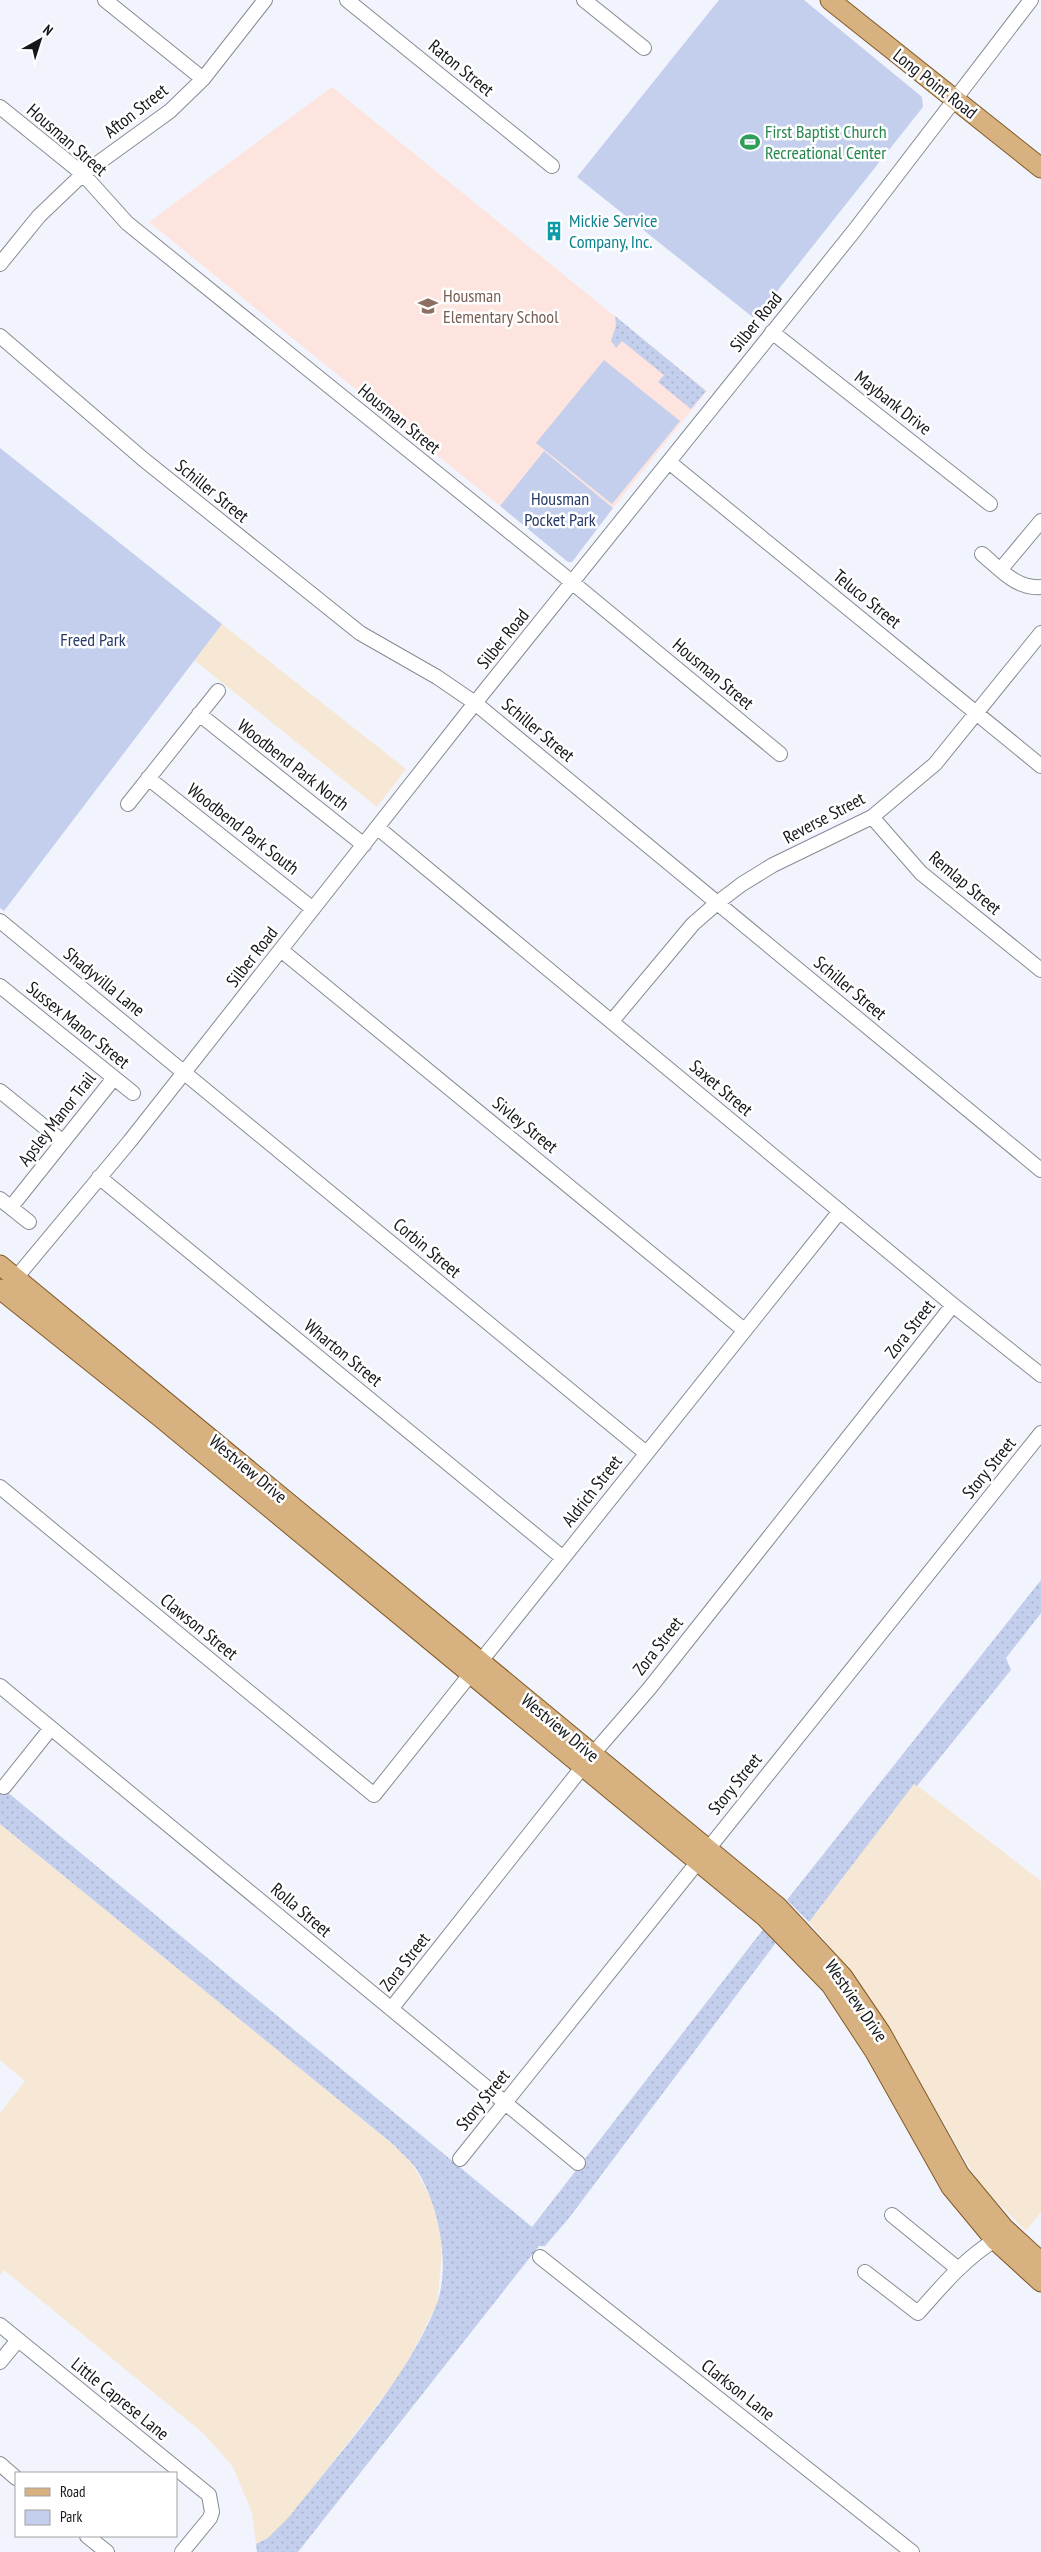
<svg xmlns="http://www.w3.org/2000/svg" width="1041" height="2552" viewBox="0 0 1041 2552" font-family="'PT Sans Narrow',sans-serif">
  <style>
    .commercial { fill: #f7e8d5 }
    .education { fill: #fee4df }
    .grass { fill: url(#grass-dots) }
    .park { fill: #c3cfec }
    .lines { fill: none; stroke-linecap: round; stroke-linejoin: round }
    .minor-casing { stroke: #878b92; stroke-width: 16 }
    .major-casing { stroke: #835a26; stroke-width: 21 }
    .minor { stroke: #fff; stroke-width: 14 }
    .major { stroke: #d7b280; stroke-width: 19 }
    .labels { text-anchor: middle; stroke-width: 5; stroke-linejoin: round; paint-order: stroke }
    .street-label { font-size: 18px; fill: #16171a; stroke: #fff }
    .leisure-label { font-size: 18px; fill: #27864d; stroke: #fff; text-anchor: start }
    .culture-label { font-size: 18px; fill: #0d838f; stroke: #fff; text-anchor: start }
    .education-label { font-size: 18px; fill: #785e54; stroke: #fff; text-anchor: start }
    .park-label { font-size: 18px; fill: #283a69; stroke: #fff }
  </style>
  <defs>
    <pattern id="grass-dots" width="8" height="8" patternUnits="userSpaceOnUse" patternTransform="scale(1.25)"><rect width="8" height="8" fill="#c3cfec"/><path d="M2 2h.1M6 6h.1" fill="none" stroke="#a7b1ca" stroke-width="1.8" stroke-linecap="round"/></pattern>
  </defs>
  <rect width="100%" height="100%" fill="#f1f4fd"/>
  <path class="commercial" d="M222,624L406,769L377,807L194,660Z
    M914,1783L1041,1881V2212L1026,2231L980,2185L890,2031L853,1974L809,1922Z
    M0,1824L394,2145L413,2165L432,2201L440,2232L442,2254L437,2304L402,2373L289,2518L268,2538L256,2544L252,2513L233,2467L203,2433L4,2270L0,2275V2113L25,2081L0,2060Z"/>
  <path class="education" d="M332,87L707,391L613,508L544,451L500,506L149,222Z"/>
  <path class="grass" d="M615,316L706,391L691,409L658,382L664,375L622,341L616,348L611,340L616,326Z
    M1041,1580V1613L1006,1658L1011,1670L917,1786L914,1784L809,1922L787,1900Z
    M0,1786L532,2227L765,1927L778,1940L569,2218L545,2246H539L298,2552H257L256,2544L268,2538L289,2517C340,2452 405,2382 436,2306C452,2265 438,2202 415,2167C409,2159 400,2152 394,2145L0,1824Z"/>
  <path class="park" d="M719,0H804L922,97L923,107L755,319L577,177Z
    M604,360L680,421L612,504L536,443Z
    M0,448L222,624L4,911L0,908Z
    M544,451L613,508L572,562H568L500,506Z"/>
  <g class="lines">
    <defs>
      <path id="minor" d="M105,0L203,79
        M347,0L552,166
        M584,0L644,48
        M0,107L83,174L127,223L573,583L780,754
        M0,264L39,216L83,174L170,111L203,79L265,0
        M772,332L990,504
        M0,336L143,459L360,633L437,677L475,703L1041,1170
        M669,462L1041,766
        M982,554C1000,569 1016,589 1041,587
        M1001,569L1041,521
        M199,714L364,845
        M148,778L313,909
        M128,804L218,691
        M872,817L921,873L1041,970
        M378,828L953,1305L1041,1375
        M0,921L646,1453
        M281,950L744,1330
        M0,986L133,1093
        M612,1021L693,924L717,903L742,884L773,865L872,817L935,764L1041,633
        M0,1091L63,1142
        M99,1177L563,1558
        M0,1199L29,1222
        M11,1207L114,1078
        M10,1285L130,1141L475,703L854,231L1031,0
        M0,1487L374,1795L840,1211
        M0,1686L578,2163
        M4,1787L51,1728
        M391,2009L592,1755L649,1689L953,1305
        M460,2159L1041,1433
        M892,2215L957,2268
        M540,2257L912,2552
        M865,2272L918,2313C942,2286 963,2260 995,2240
        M0,2325L209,2495L212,2512L210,2518L182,2552
        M0,2362L18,2340
        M0,2464L16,2478
        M87,2536L107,2552"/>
      <path id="major" d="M830,0L1041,168
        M0,1265L777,1906L843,1977L881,2033L960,2175L1004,2228L1041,2262
        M0,1289L160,1417L765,1917L831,1985L875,2052L951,2187L995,2240L1041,2282"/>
    </defs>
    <use href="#minor" class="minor-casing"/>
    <use href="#major" class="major-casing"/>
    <use href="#minor" class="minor"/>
    <use href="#major" class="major"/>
  </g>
  <defs>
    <symbol id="stadium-bare" viewBox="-9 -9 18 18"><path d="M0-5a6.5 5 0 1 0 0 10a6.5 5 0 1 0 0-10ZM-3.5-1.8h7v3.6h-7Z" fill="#2e9e5b" stroke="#fff" stroke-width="2.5" paint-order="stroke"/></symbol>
    <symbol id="building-bare" viewBox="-9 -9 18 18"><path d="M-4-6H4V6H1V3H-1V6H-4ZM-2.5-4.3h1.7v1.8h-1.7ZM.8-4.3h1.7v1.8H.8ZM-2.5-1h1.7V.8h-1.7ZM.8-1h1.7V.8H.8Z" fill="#0f9aa8" stroke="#fff" stroke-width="2.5" paint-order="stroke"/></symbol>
    <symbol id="school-bare" viewBox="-9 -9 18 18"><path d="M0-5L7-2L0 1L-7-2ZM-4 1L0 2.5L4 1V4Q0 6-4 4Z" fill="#8d6e63" stroke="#fff" stroke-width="2.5" paint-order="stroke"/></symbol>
  </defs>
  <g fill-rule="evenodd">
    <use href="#stadium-bare" x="736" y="128" width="28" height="28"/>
    <use href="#building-bare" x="540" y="217" width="28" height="28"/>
    <use href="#school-bare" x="414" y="292" width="28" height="28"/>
  </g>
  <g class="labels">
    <g class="street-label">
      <text transform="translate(461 68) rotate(39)" y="6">Raton Street</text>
      <text transform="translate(935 84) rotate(38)" y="6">Long Point Road</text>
      <text transform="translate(136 111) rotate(-38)" y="6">Afton Street</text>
      <text transform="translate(67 140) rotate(41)" y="6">Housman Street</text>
      <text transform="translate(756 322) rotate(-51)" y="6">Silber Road</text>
      <text transform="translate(893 403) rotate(38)" y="6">Maybank Drive</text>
      <text transform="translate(399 419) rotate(39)" y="6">Housman Street</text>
      <text transform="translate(212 491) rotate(39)" y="6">Schiller Street</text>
      <text transform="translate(867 599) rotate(39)" y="6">Teluco Street</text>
      <text transform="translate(503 639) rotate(-51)" y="6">Silber Road</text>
      <text transform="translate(713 674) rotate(40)" y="6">Housman Street</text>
      <text transform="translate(538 730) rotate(40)" y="6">Schiller Street</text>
      <text transform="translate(293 765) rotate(38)" y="6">Woodbend Park North</text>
      <text transform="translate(824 818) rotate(-28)" y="6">Reverse Street</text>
      <text transform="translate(243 829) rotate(38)" y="6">Woodbend Park South</text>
      <text transform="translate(965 883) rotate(40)" y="6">Remlap Street</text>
      <text transform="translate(252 957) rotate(-52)" y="6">Silber Road</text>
      <text transform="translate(104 982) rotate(39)" y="6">Shadyvilla Lane</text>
      <text transform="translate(850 988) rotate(40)" y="6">Schiller Street</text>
      <text transform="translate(78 1025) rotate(39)" y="6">Sussex Manor Street</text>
      <text transform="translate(721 1088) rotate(40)" y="6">Saxet Street</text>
      <text transform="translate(57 1119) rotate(-52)" y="6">Apsley Manor Trail</text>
      <text transform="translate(525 1125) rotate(39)" y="6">Sivley Street</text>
      <text transform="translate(427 1248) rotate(40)" y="6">Corbin Street</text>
      <text transform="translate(910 1329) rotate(-52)" y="6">Zora Street</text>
      <text transform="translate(343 1353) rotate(39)" y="6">Wharton Street</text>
      <text transform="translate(989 1468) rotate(-51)" y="6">Story Street</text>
      <text transform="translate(248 1469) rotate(40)" y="6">Westview Drive</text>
      <text transform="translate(592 1491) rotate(-52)" y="6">Aldrich Street</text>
      <text transform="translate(199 1627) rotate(39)" y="6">Clawson Street</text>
      <text transform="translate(658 1646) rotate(-52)" y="6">Zora Street</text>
      <text transform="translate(560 1728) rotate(40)" y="6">Westview Drive</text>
      <text transform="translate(735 1784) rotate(-51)" y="6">Story Street</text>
      <text transform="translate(301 1910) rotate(40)" y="6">Rolla Street</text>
      <text transform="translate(405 1962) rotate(-52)" y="6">Zora Street</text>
      <text transform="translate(856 2001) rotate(55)" y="6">Westview Drive</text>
      <text transform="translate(483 2100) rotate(-51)" y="6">Story Street</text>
      <text transform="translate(738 2390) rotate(38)" y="6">Clarkson Lane</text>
      <text transform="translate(120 2399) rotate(39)" y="6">Little Caprese Lane</text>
    </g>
    <g class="leisure-label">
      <text x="765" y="138">First Baptist Church<tspan x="765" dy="21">Recreational Center</tspan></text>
    </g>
    <g class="culture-label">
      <text x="569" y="227">Mickie Service<tspan x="569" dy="21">Company, Inc.</tspan></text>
    </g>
    <g class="education-label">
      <text x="443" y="302">Housman<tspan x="443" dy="21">Elementary School</tspan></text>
    </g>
    <g class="park-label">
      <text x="560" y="505">Housman<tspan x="560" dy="21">Pocket Park</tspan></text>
      <text x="93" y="646">Freed Park</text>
    </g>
  </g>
  <rect x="15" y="2472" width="162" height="65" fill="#ffffff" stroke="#a2a2a3"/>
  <rect x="25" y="2488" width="25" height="8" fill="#d7b280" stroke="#a2a2a3"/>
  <text x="60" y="2497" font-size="15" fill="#16171a">Road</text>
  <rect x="25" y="2510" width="25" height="15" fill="#c3cfec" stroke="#a2a2a3"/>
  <text x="60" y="2522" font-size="15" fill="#16171a">Park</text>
  <g transform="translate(40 40) rotate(39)" stroke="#ffffff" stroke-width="4" paint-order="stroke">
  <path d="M0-4L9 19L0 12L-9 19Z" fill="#16171a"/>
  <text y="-8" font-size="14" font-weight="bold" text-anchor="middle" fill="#16171a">N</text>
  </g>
</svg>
